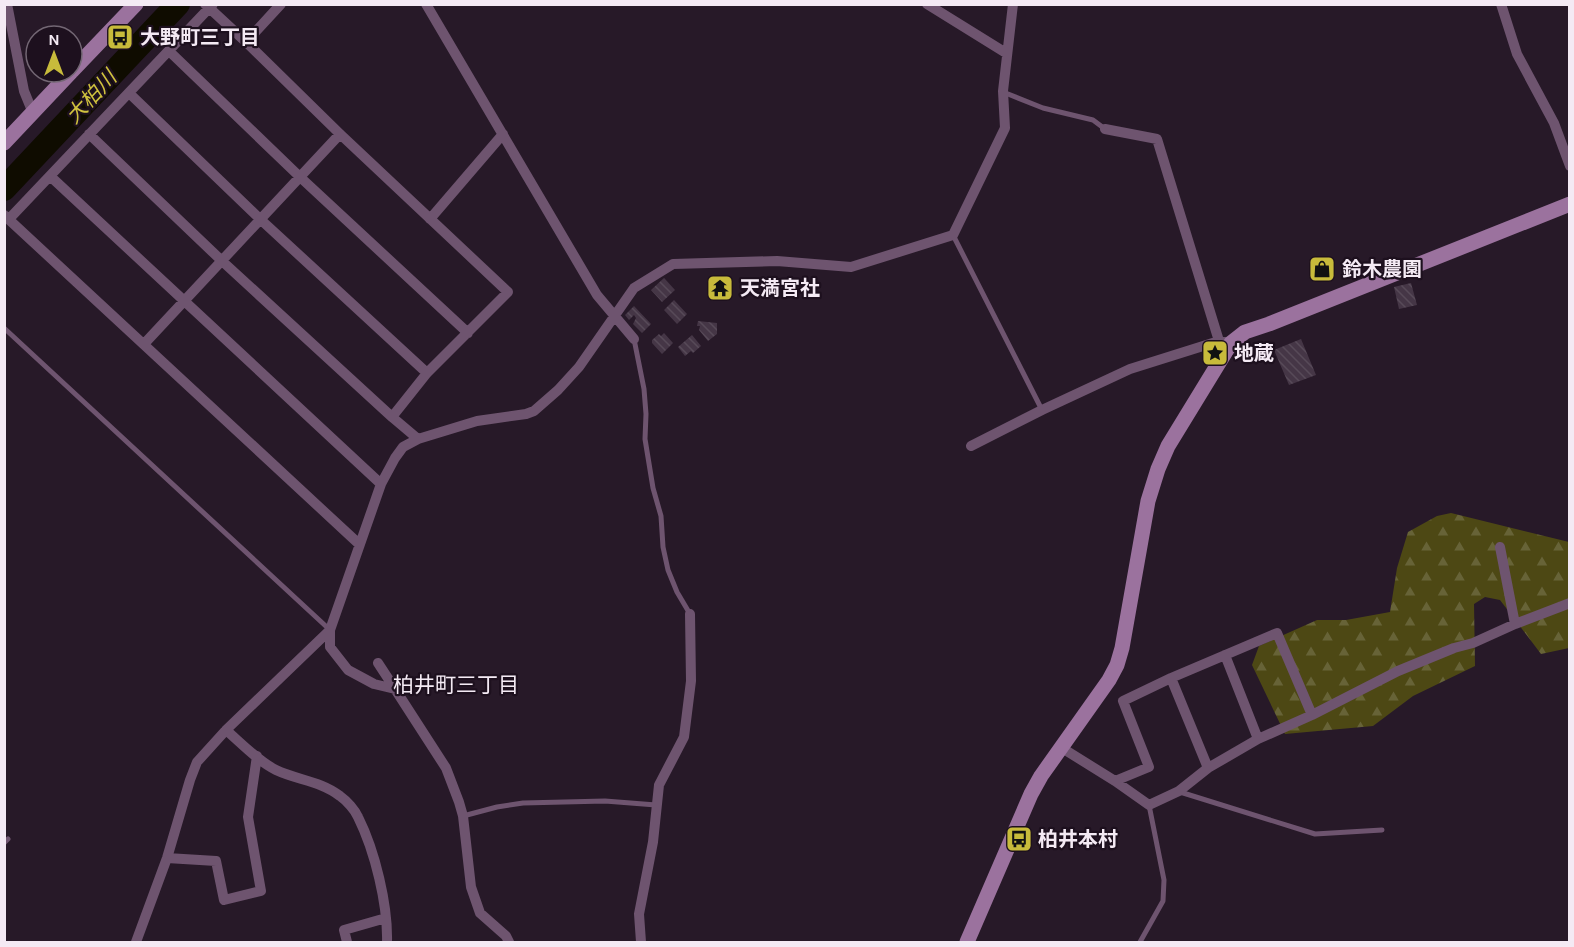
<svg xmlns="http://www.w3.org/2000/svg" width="1574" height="947" viewBox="0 0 1574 947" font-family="Karla,'Noto Sans JP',sans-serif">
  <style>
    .forest { fill: url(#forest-firs) }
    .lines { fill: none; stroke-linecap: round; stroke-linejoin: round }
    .river { stroke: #0f0c00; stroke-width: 24 }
    .building { fill: url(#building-back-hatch) }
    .lane { stroke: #6e546f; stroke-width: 5 }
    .street { stroke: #6e546f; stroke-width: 10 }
    .secondary { stroke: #9b729e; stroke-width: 15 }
    .labels { text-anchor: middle; stroke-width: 4.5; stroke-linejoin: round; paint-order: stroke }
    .poi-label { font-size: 20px; font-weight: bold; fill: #f4eaf4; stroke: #1d101e; text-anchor: start }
    .water-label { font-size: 21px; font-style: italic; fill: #d0c23e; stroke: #1d101e }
    .neighbourhood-label { font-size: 21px; fill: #f4eaf4; stroke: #1d101e }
  </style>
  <defs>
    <pattern id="forest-firs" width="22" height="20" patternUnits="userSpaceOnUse" patternTransform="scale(1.5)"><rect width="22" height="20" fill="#4d4814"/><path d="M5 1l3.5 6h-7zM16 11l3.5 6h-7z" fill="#676337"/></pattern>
    <pattern id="building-back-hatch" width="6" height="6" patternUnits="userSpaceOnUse" patternTransform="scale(1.5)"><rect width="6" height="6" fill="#453646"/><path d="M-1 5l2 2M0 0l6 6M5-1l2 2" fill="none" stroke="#574a58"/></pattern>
  </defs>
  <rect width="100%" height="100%" fill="#271928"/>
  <path class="forest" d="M1451,513L1569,542V648L1541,654L1500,600L1485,597L1474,604L1475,666L1413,696L1373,726L1285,734L1252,665L1259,646L1317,620H1346L1390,612L1397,568L1408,532L1437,516Z"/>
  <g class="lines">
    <path class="river" d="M4,189L178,4"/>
  </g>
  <path class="building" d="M664,278L675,290L662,302L651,290Z
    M713,282H727V293H722V297H718V293H713Z
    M1411,283L1417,305L1399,309L1394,287Z
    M674,300L687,314L677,324L664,310Z
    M634,306L651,324L642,333L633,324L636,318L634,315L629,320L625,315Z
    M698,321L717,323V334L708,341L699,330L700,326H697Z
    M664,333L673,343L662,354L652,343V340L659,334L661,336Z
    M692,335L701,346L693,353L691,351L685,356L678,347Z
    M1301,339L1316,375L1289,385L1274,350Z"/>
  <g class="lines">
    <path class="lane" d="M1003,92L1043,108L1093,120L1105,129
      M953,235L1042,410
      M4,328L330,630
      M634,339L644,389L646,414L645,439L653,488L661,516L663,547L668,570L677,592L690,614
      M1180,792L1315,834L1382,830
      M463,816L497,807L523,803L605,801L656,805
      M4,843L8,839
      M1140,942L1163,901L1164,880L1149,805"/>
    <path class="street" d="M7,4L24,91L33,113
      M205,4L246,42L340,134L508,292L427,373L392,417
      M426,4L597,295L634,339
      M927,4L1006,53
      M1501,4L1517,54L1554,123L1570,166
      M246,42L281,4
      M169,51L300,177L468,333
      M129,93L260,219L427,373
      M1105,129L1157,139L1219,341
      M89,134L222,261L392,417L418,439
      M50,176L381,484
      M4,215L359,544
      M9,219L213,4
      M430,219L503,134
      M144,344L340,134
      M971,446L1042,410L1130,369L1219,341L1231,343
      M1500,547L1515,624
      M330,630V647L348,670L374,684L395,689L446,768L459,802L463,816L471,887L480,913L506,936L509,942
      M1225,655L1258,739
      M378,663L395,689
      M1171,678L1208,768
      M226,730C241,743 258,761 276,770C297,780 321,781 340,796C347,801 355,810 358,817C375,851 388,905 387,942
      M1062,748L1115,781L1149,805L1179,791L1208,768L1258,739L1312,715L1398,671L1454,648L1473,643L1515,624L1570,603
      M1115,781L1149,767L1123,701L1171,678L1277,633L1312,715
      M167,858L216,861L224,900L261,891L248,817L257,756
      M136,942L167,858L190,780L197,762L226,730L330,630L381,484L395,458L403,447L418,439L477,421L526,414L534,411L558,390L579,367L634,288L673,264L777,261L851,267L953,235L1005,128L1003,91L1013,4
      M347,942L344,930L386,918
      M641,942L639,914L653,842L659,785L684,737L691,681L690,614"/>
    <path class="secondary" d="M72,71L136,4
      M4,143L71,72
      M967,942L1031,794L1041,776L1109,680L1117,665L1122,648L1148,501L1158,469L1168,446L1231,343L1245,332L1269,324L1570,204"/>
  </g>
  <defs>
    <symbol id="bus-square" viewBox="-11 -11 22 22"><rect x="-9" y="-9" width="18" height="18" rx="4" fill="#c8bb3b" stroke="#1d101e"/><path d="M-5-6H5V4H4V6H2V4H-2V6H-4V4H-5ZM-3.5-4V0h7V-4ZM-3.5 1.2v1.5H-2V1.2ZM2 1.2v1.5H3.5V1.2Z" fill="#111"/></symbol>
    <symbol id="shop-square" viewBox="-11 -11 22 22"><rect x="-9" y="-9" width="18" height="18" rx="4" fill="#c8bb3b" stroke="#1d101e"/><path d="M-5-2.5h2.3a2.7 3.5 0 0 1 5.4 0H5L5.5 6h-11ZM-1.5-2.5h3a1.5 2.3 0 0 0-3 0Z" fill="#111"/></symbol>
    <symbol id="temple-square" viewBox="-11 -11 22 22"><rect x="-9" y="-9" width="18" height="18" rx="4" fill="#c8bb3b" stroke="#1d101e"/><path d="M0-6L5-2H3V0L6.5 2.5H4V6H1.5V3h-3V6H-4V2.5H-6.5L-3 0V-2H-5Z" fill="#111"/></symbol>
    <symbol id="sight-square" viewBox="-11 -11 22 22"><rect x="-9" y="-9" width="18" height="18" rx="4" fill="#c8bb3b" stroke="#1d101e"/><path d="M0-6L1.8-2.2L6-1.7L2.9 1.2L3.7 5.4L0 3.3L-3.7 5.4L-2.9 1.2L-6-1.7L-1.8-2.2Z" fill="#111"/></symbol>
  </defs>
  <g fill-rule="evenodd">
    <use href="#bus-square" x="105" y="22" width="30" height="30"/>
    <use href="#shop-square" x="1307" y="254" width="30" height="30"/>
    <use href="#temple-square" x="705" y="273" width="30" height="30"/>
    <use href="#sight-square" x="1200" y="338" width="30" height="30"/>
    <use href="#bus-square" x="1004" y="824" width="30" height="30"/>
  </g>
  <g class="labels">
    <g class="poi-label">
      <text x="140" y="44">大野町三丁目</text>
      <text x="1342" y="276">鈴木農園</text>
      <text x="740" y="295">天満宮社</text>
      <text x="1234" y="360">地蔵</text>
      <text x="1038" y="846">柏井本村</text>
    </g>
    <g class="water-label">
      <text transform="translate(91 97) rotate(-47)" y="7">大柏川</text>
    </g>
    <g class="neighbourhood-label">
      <text x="456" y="692">柏井町三丁目</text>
    </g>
  </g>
  <rect width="1574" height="947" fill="none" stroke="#f4eaf4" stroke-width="12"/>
  <g transform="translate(54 54)"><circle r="28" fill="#1d101e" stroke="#736774" stroke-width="1.5"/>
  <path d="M0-4.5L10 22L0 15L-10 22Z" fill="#c8bb3b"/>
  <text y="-9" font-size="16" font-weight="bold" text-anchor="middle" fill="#f4eaf4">N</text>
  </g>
</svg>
